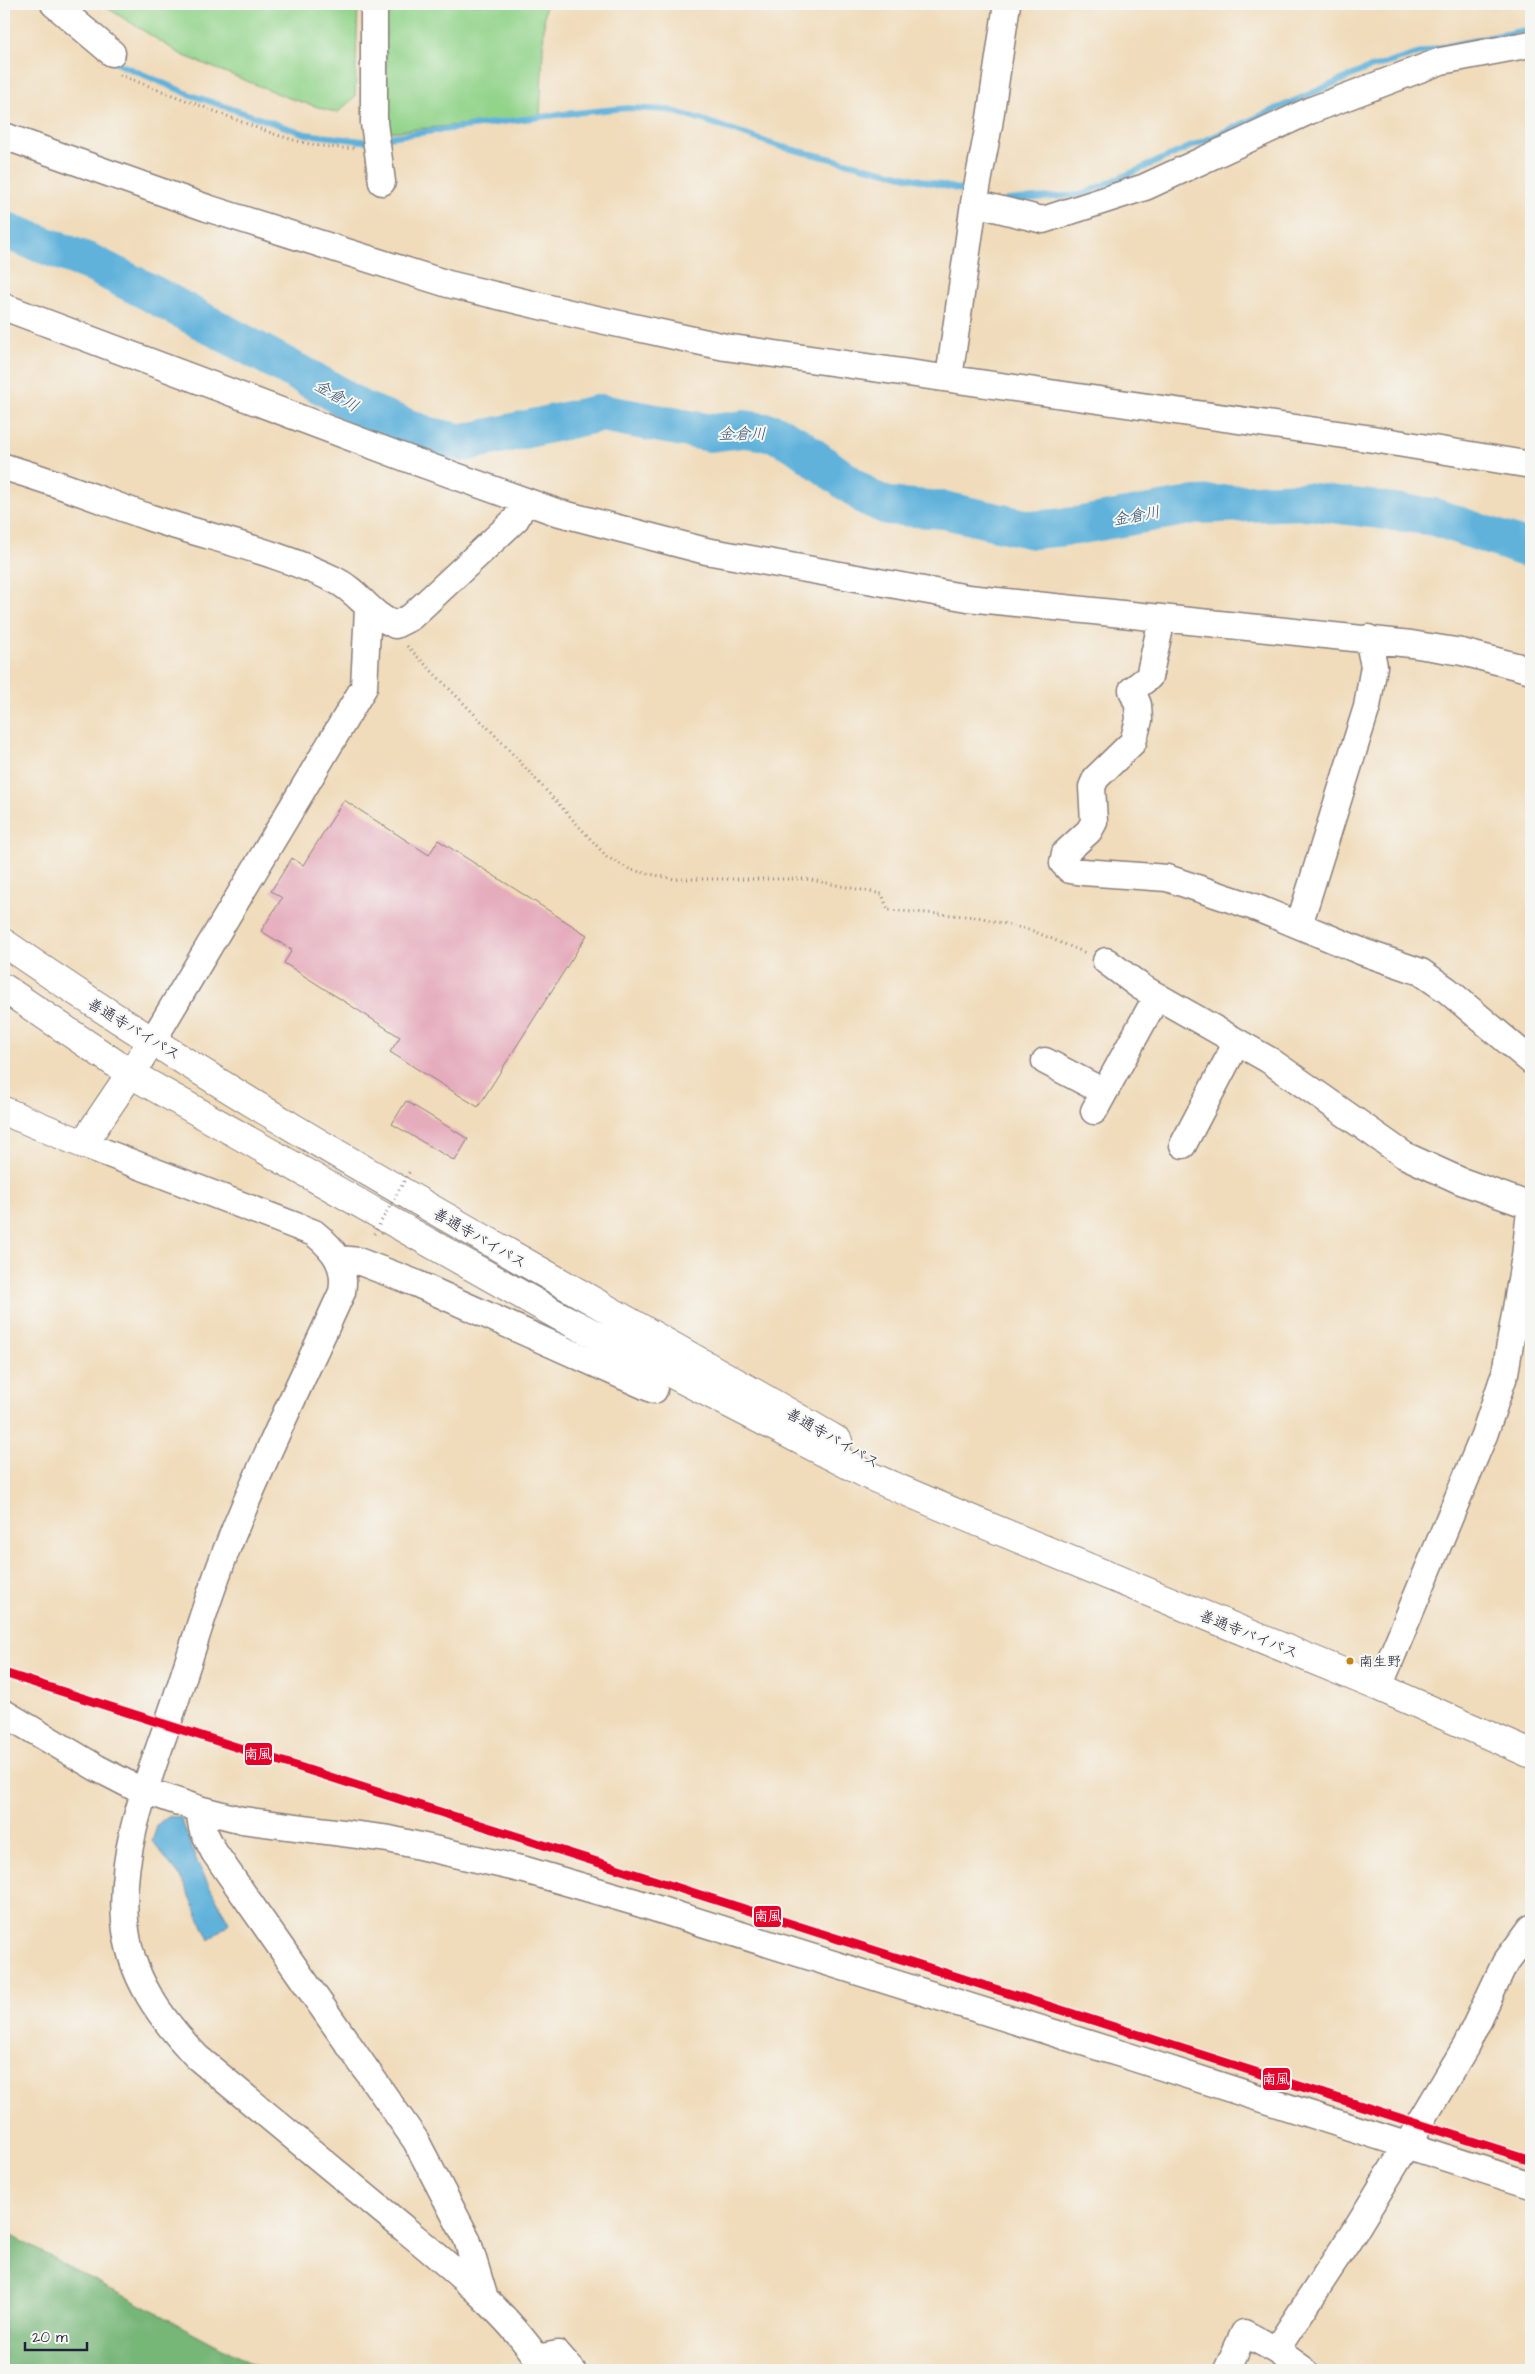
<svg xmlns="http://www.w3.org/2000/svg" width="1535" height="2374" viewBox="0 0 1535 2374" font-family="'Architects Daughter','Klee One',sans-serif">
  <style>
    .green { fill: #93d48b; stroke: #5a7b63 }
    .forest { fill: #76b677; stroke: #4c6c59 }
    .water { fill: #60b2db; stroke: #416a8b }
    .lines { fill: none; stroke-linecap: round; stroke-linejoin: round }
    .stream { stroke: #60b2db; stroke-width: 6 }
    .river { stroke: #60b2db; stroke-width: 38 }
    .building { fill: #e5acbc }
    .minor-casing { stroke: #897e7a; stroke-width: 29 }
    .major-casing { stroke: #897e7a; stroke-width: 30 }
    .highway-casing { stroke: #897e7a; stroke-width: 30 }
    .path { stroke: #897e7a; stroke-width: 3; stroke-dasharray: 1 4; stroke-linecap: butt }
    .minor { stroke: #fff; stroke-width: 26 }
    .major { stroke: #fff; stroke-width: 28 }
    .highway { stroke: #fff; stroke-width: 28 }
    .path-bridge { stroke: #897e7a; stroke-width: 3; stroke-dasharray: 1 4; stroke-linecap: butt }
    .rail-1-casing { stroke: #f6f6f2; stroke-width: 12 }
    .rail-1 { stroke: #e4002b; stroke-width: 9 }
    .bus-dot { fill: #c2850f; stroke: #f6f6f2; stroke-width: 2 }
    .labels { text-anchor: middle; stroke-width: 4; stroke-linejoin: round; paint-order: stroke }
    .bus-label { font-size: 14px; fill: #22223b; stroke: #f6f6f2; text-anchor: start }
    .street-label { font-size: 15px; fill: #22223b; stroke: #f6f6f2 }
    .water-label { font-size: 16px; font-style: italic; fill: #385473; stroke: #f6f6f2 }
    .line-badge { stroke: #f6f6f2; stroke-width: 2 }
    .badge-label { font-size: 14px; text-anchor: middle; font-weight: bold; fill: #fff }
  </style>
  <rect width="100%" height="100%" fill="#f6f6f2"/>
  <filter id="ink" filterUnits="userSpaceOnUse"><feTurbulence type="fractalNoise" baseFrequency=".02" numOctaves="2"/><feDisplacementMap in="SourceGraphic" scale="10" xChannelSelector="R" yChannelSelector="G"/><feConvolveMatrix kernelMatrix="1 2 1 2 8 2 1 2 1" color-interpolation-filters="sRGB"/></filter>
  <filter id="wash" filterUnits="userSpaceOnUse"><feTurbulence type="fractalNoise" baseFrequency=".0096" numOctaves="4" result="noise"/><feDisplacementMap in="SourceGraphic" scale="20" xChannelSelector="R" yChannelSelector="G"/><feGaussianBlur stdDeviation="1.12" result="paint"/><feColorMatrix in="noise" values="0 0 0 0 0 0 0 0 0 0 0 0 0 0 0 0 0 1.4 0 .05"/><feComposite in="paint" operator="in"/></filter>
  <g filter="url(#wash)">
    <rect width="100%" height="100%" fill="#f0dbba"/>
    <path class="green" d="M101,4H358L355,97L337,113L289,98L182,55Z
      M385,4H545L540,117L387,132Z"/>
    <path class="forest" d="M4,2232L260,2368L263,2370H4Z"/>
    <path class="water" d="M168,1816L181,1818L198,1864L229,1923L209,1940L182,1879L152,1841L158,1824Z"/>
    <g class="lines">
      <path class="stream" d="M112,61L191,95L306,134L362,141L371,140
        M381,138L563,114L627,108L668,110L700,119L778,146L970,192
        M1007,200L1081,195L1364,70L1437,48L1531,29"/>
      <path class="river" d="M4,230L89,262L147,291L330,390L360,409L426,435L463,443L601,413L711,433L744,429L774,433L797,445L867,497L887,506L944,510L1033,530L1076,526L1196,505L1307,501L1434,517L1531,550"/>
    </g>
    <g id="blocks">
      <path class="building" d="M344,800L429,855L438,840L587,935L478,1107L390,1052L400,1037L284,963L292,950L261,931L282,898L271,891L292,858L303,865Z
        M406,1101L468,1139L455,1161L392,1124Z"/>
    </g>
  </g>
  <g filter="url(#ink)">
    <use href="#blocks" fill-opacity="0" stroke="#897e7a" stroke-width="1"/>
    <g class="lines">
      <defs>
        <path id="minor" d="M54,4L112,53
          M374,4V123L382,182
          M4,136L207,208L448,284L578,315L725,347L1373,439L1531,465
          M974,203L1043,220L1145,187L1309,111L1441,61L1531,44
          M4,307L411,460L556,512L706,551L968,598L1411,644L1462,652L1531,670
          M949,378L974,203L989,125L1007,4
          M4,467C53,481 100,500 148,517C210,538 276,551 335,580C361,593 367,613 395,625L411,617L516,519L525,501
          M1162,619L1149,677L1132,690L1138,705L1139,720L1133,742L1096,778L1092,787L1094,822L1089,831L1065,853L1063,863L1070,870L1083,872L1167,878L1257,908L1363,952L1421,972L1447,990L1531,1061
          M1299,925L1367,707L1374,666L1368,638
          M1106,961L1141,987L1269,1060L1404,1155L1461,1181L1531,1206
          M153,1040L364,687L368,609
          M1045,1061L1104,1092
          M1094,1111L1157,996
          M83,1144L314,1233C334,1249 347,1265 342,1292C304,1376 262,1460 228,1546C206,1600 191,1656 172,1711C149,1779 119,1847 125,1921C129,1976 160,2018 197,2057C261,2110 325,2163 389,2216C443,2261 508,2311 545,2370
          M1183,1145L1237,1042
          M340,1259L358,1261L415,1283L654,1390
          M1379,1687L1484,1435L1505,1373L1525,1256L1531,1202
          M4,1713L97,1768L132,1786L199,1809L242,1820L389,1839L525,1870L635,1902L1134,2058L1531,2185
          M199,1809L202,1828L214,1852L416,2141L467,2239L485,2299
          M1276,2350L1354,2232L1407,2145L1466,2046L1505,1963L1531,1928
          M537,2358L558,2354L572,2370
          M1227,2370L1244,2333L1276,2350L1304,2370"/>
        <path id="major" d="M4,1111L83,1144L153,1040"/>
        <path id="highway" d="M4,943C271,1127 558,1278 838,1441
          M4,988L131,1074L559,1316L870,1476L966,1517L1379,1687L1531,1754"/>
      </defs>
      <use href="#minor" class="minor-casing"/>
      <use href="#major" class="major-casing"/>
      <use href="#highway" class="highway-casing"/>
      <path class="path" d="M120,75C152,87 185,100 217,112C260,129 307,150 354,148
        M407,646L499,739L607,857L631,870L674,879H806L882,894L888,910L978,917L1033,931L1086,953"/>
      <use href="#minor" class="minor"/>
      <use href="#major" class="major"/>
      <use href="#highway" class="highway"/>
      <path class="path-bridge" d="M374,1234L410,1171"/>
      <defs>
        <path id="rail-1" d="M4,1673L1531,2160"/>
      </defs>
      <use href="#rail-1" class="rail-1-casing"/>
      <use href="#rail-1" class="rail-1"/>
    </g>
  </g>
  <circle class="bus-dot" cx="1350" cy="1661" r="4.5"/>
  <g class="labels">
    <g class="bus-label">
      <text x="1359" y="1666">南生野</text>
    </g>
    <g class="street-label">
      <text transform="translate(134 1029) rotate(31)" y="5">善通寺バイパス</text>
      <text transform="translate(480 1238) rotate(30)" y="5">善通寺バイパス</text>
      <text transform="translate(833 1438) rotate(30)" y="5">善通寺バイパス</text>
      <text transform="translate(1249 1634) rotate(22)" y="5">善通寺バイパス</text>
    </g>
    <g class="water-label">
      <text transform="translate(337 395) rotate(30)" y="6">金倉川</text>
      <text x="742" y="439">金倉川</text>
      <text transform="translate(1136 515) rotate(-10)" y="6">金倉川</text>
    </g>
  </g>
  <g class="line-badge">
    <rect x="244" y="1742" width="29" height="24" rx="5" fill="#e4002b"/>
    <rect x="753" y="1905" width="29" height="23" rx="5" fill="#e4002b"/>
    <rect x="1262" y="2067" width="29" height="24" rx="5" fill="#e4002b"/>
  </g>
  <g class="badge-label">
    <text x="258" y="1759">南風</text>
    <text x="768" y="1921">南風</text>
    <text x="1276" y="2084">南風</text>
  </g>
  <rect width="1535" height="2374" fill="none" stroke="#f6f6f2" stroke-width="20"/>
  <path d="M25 2342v8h62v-8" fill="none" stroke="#22223b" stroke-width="2.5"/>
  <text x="32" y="2342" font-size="15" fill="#22223b" stroke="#f6f6f2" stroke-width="4" paint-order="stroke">20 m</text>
</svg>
